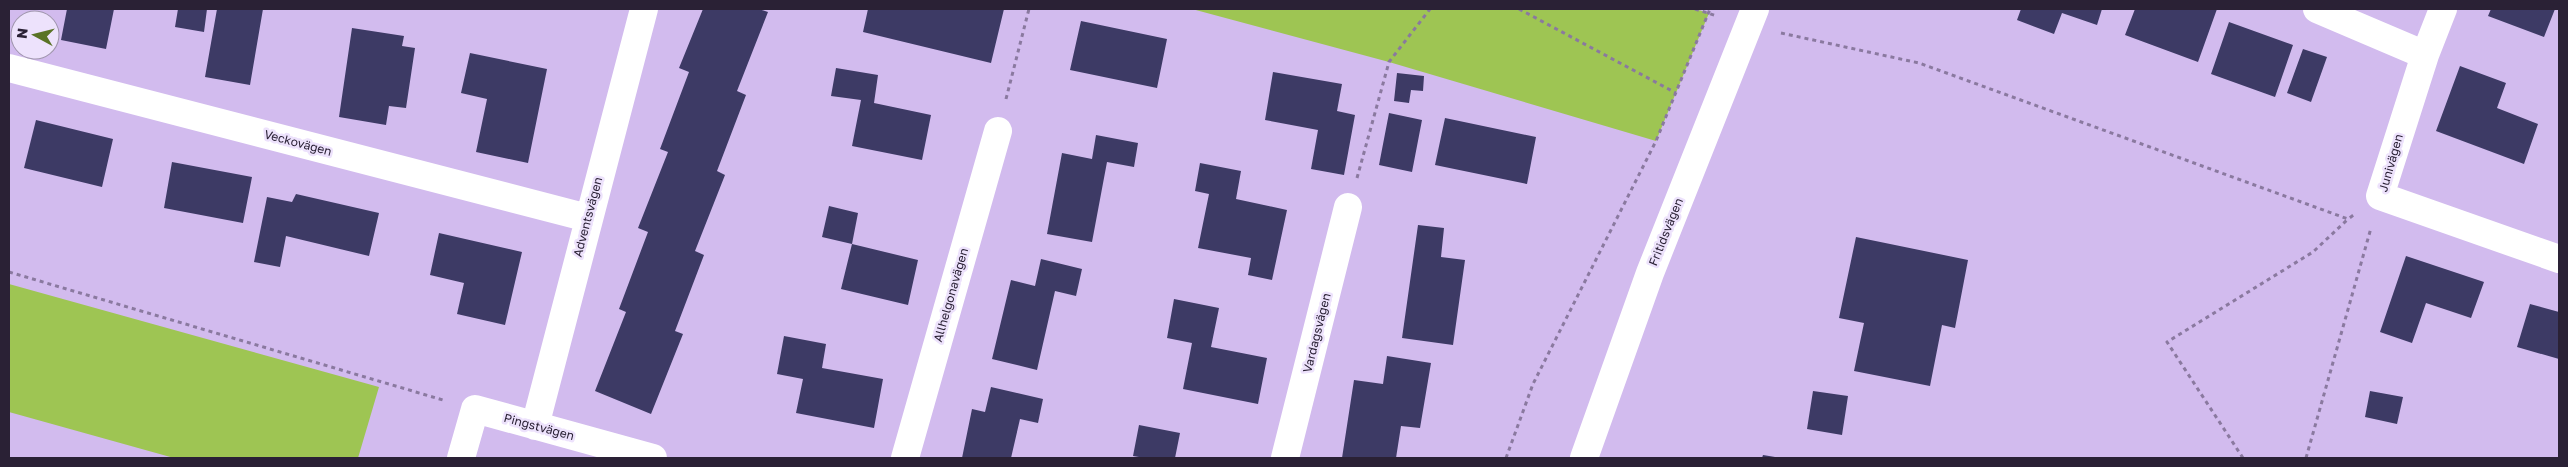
<svg xmlns="http://www.w3.org/2000/svg" width="2568" height="467" viewBox="0 0 2568 467" font-family="'Golos Text',sans-serif">
  <style>
    .green { fill: #9ec553 }
    .building { fill: #3d3a65 }
    .lines { fill: none; stroke-linecap: round; stroke-linejoin: round }
    .path { stroke: #8a799f; stroke-width: 3; stroke-dasharray: 4 4; stroke-linecap: butt }
    .minor { stroke: #fff; stroke-width: 28 }
    .labels { text-anchor: middle; stroke-width: 5; stroke-linejoin: round; paint-order: stroke }
    .street-label { font-size: 12px; fill: #2a2135; stroke: #ede2fc }
  </style>
  <rect width="100%" height="100%" fill="#d2bbee"/>
  <path class="green" d="M1192,9H1695L1709,13L1656,141L1389,62Z
    M9,284L379,387L358,458H174L9,412Z"/>
  <path class="building" d="M67,9H114L106,49L61,40Z
    M178,9H207L204,32L175,27Z
    M217,9H263L250,85L205,77Z
    M703,9H759L768,12L737,91L746,95L717,171L725,175L695,251L704,255L675,331L683,334L651,414L595,391L626,312L619,309L648,232L638,228L668,152L660,149L689,72L679,68Z
    M868,9H1004L991,63L863,32Z
    M2021,9H2102L2097,25L2062,13L2054,34L2017,20Z
    M2135,9H2217L2198,62L2125,35Z
    M2491,9H2555L2544,37L2488,16Z
    M1081,21L1167,39L1157,88L1070,70Z
    M2229,22L2293,45L2275,97L2211,74Z
    M352,28L404,36L402,46L415,48L406,108L389,106L386,125L339,117Z
    M2303,49L2327,57L2311,102L2287,93Z
    M470,53L547,69L528,163L476,152L487,99L461,93Z
    M2460,66L2506,83L2497,108L2538,124L2524,164L2436,131Z
    M836,68L878,75L874,103L931,115L922,160L852,146L861,100L831,96Z
    M1273,72L1342,84L1337,111L1355,115L1344,175L1311,169L1318,130L1265,120Z
    M1397,73L1424,76L1423,91L1411,90L1409,103L1394,101Z
    M1389,113L1422,120L1412,172L1379,165Z
    M1445,118L1536,137L1527,184L1435,165Z
    M36,120L113,139L102,187L24,168Z
    M1096,135L1138,143L1134,167L1107,162L1092,242L1047,234L1062,153L1092,159Z
    M172,162L252,177L243,223L164,208Z
    M1200,163L1241,171L1236,199L1287,210L1272,280L1248,275L1251,258L1198,248L1209,194L1195,191Z
    M296,194L379,213L369,256L286,236L280,267L254,262L267,197L292,202Z
    M829,206L858,213L852,244L822,237Z
    M1418,225L1444,228L1441,257L1465,260L1453,345L1402,338Z
    M439,233L522,252L505,325L457,314L464,283L430,275Z
    M1856,237L1968,260L1955,328L1942,325L1930,386L1854,371L1864,323L1839,318Z
    M852,244L918,260L908,305L841,289Z
    M2406,256L2484,282L2471,318L2426,303L2412,343L2380,332Z
    M1041,259L1082,269L1076,296L1055,291L1037,370L992,359L1011,280L1035,286Z
    M1174,299L1219,308L1211,347L1267,358L1258,404L1183,389L1192,343L1167,338Z
    M2530,304L2559,312V359L2517,347Z
    M784,336L826,344L822,368L883,379L874,428L796,413L803,379L777,374Z
    M1387,356L1431,363L1420,428L1401,426L1396,458H1342L1354,380L1383,384Z
    M991,387L1043,399L1038,423L1020,419L1011,458H962L972,409L985,412Z
    M1813,391L1848,396L1842,435L1807,429Z
    M2370,391L2403,397L2397,424L2365,417Z
    M1139,425L1180,433L1175,458H1145L1133,456Z
    M1763,455L1775,457V458H1762Z"/>
  <g class="lines">
    <path class="path" d="M1519,9L1676,93
      M1695,9L1717,16
      M1781,33L1919,63L2348,219L2355,214
      M1006,99L1029,9
      M1357,178L1389,62L1430,9
      M9,272L443,400
      M1506,458L1533,384L1656,141L1710,9
      M2243,458L2167,342L2313,252L2348,219
      M2306,458L2371,228"/>
    <path class="minor" d="M2317,9L2425,55
      M2443,9L2425,55L2380,196L2559,259
      M9,68L588,218
      M535,426L644,9
      M461,458L475,409L653,458
      M905,458L998,131
      M1285,458L1348,207
      M1584,458L1650,273L1755,9"/>
  </g>
  <g class="labels">
    <g class="street-label">
      <text transform="translate(298 143) rotate(15)" y="4">Veckovägen</text>
      <text transform="translate(2391 163) rotate(-74)" y="4">Junivägen</text>
      <text transform="translate(588 217) rotate(-75)" y="4">Adventsvägen</text>
      <text transform="translate(1666 232) rotate(-68)" y="4">Fritidsvägen</text>
      <text transform="translate(951 295) rotate(-74)" y="4">Allhelgonavägen</text>
      <text transform="translate(1317 333) rotate(-76)" y="4">Vardagsvägen</text>
      <text transform="translate(539 427) rotate(15)" y="4">Pingstvägen</text>
    </g>
  </g>
  <rect width="2568" height="467" fill="none" stroke="#2a2135" stroke-width="20"/>
  <g transform="translate(35 35) rotate(277)"><circle r="24" fill="#ede2fc" stroke="#9f95ac"/>
  <path d="M0-4L9 19L0 12L-9 19Z" fill="#5a7326"/>
  <text y="-8" font-size="14" font-weight="bold" text-anchor="middle" fill="#2a2135">N</text>
  </g>
</svg>
